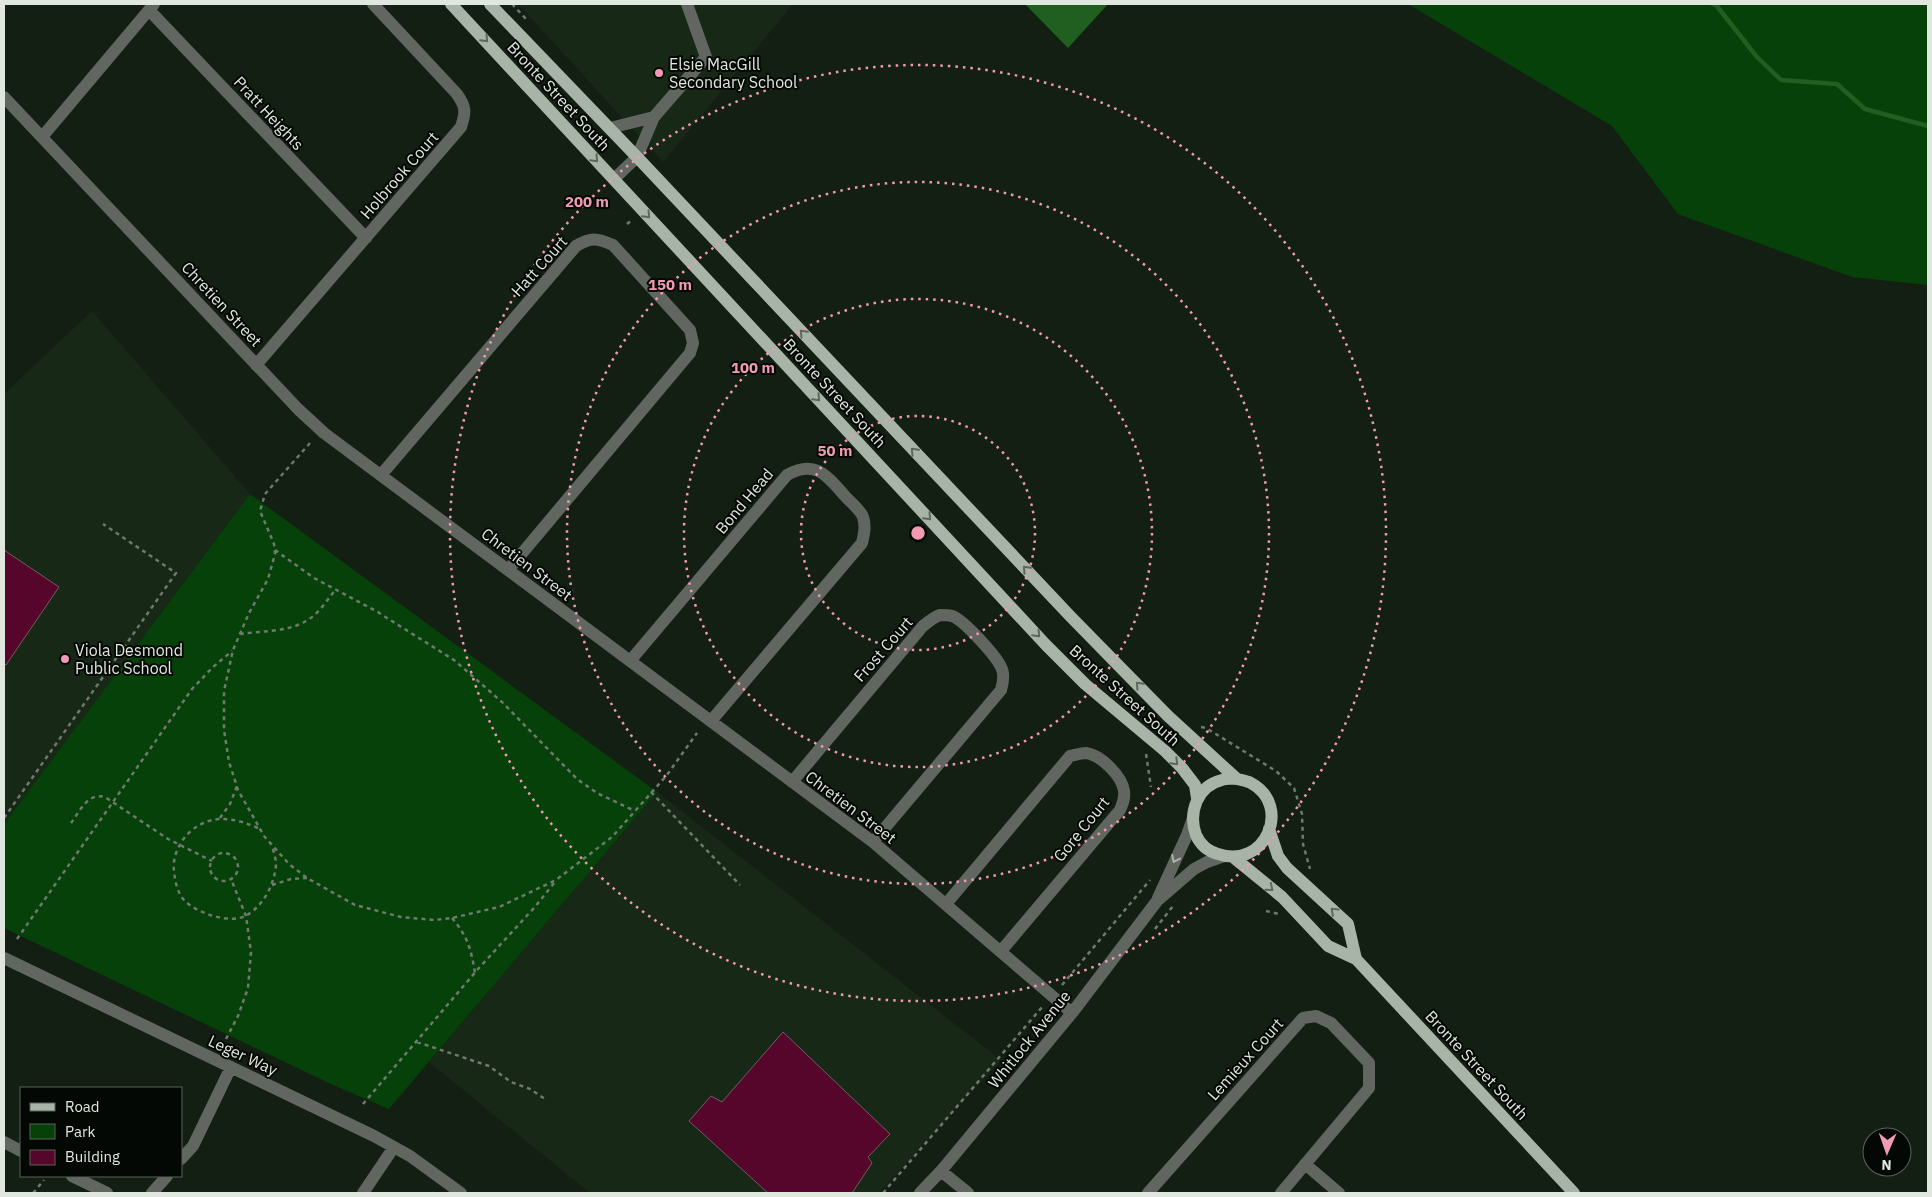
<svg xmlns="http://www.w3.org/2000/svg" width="1932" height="1197" viewBox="0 0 1932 1197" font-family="'IBM Plex Sans',sans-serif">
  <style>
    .built { fill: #182817 }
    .green { fill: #064109 }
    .water { fill: #205f20 }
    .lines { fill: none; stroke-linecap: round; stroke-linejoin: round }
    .stream { stroke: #205f20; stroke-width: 4.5 }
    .building { fill: #57062b; stroke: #715c62 }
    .path { stroke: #70796f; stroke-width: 2.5; stroke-dasharray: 4 4; stroke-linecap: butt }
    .minor { stroke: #616760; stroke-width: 12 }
    .major { stroke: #a8b4a7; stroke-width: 12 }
    .oneway { stroke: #5e675e }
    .oneway2 { stroke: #adb4ac }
    .ring { fill: none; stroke: #f19ab4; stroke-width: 2.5; stroke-dasharray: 2.5 5 }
    .poi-dot { fill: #f19ab4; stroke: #040804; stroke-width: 2 }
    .labels { text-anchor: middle; stroke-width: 4; stroke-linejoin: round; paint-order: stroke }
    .poi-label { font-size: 16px; fill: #dfe7de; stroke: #040804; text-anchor: start }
    .street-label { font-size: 16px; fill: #dfe7de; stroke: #040804 }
    .centre { fill: #f19ab4; stroke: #040804; stroke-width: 2.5 }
    .ring-label { font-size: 15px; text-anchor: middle; font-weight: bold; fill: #f19ab4; stroke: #040804; stroke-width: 4; stroke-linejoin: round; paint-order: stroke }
  </style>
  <rect width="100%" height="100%" fill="#141f13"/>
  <path class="built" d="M518,4H793L663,162Z
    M92,311L250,494L4,824V394Z
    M657,792L1001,1060L879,1193H590L429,1062Z"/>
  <path class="green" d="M1408,4H1928V285L1852,277L1678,214L1612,126Z
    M250,494L657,792L389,1109L333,1085L4,928V824Z"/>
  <path class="water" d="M1025,4H1108L1068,48Z"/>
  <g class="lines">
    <path class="stream" d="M1713,4L1716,5L1757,57L1781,80L1837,84L1865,109L1928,126"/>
  </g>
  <path class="building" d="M4,550L59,587L6,665L4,663Z
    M783,1032L890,1134L868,1157L872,1163L852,1193H768L689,1121L711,1096L722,1102Z"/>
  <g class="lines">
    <path class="path" d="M512,4L527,20
      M627,224L633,219
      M310,443L265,494L260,511L274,544L275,554L268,579L249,613L233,650L224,691V730L229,762L238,790L264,836L289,864L307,878L355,905L401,917L434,920L452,918L499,907L556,880L612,837L667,775L697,733
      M275,550L314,578L376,611L454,660L502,702L577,779L597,793L635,811
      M240,634C260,631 288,632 306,621C319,614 327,600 336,589
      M1201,727L1206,728L1276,771L1294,788L1302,814L1303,844L1310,869
      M1146,754L1151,787
      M651,792L740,885
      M4,818L176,573L103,524
      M220,818L230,804L237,786
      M71,823C80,811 88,792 105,797L168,839L212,861
      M258,828C235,818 212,813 191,831C180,840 172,857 174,871C175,881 177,892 184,900C196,913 231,925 247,915C264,905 275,883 276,864C276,858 273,851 272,845
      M210 867a14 14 0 1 1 28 0a14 14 0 1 1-28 0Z
      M272,885L291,879L307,878
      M1266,911L1279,914
      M452,918C468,937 471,949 475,973
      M1155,929L1173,906
      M17,939L192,689L213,667L232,651
      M1062,985L1150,880
      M226,1039L238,1016L248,988L251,952L246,916L231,879
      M417,1042L489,1066L511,1082L530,1089L545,1099
      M363,1104L478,969L534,908L555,882
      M33,1193L44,1180
      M883,1193L1043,1006"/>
    <path class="minor" d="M149,10L366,238
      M4,97L298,409L324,433L873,842L1072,1013
      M610,128L654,117
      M42,137L154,4
      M614,179L637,157L654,117L706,57L687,4
      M256,365L461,127C466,112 466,107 457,94L373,4
      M381,475L576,246C591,237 597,238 613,245L690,330L693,343L690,353L508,570
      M630,661L787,475C816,459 827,476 845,496C850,502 860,509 863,517C866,526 864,534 862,543L711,721
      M792,782L923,626C928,622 934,617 940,615C943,615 949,615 952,616C964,620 996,656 1001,667C1005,674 1003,683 1001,690L873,842
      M1158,898L1187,835L1193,818
      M946,904L1070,756C1075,755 1081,753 1086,753C1101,755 1122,776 1124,791C1125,798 1123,803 1120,810L1001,951
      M4,958L374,1136L410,1156L461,1193
      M4,1142L21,1151
      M181,1159L193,1146L231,1067
      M1305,1164L1339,1193
      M941,1171L968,1193
      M72,1176L107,1193
      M152,1193L167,1176
      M363,1193L394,1147
      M920,1193L941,1171L1072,1013L1157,901L1194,869L1207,862L1224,856
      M1148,1193L1303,1018L1316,1016L1331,1023L1369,1063V1088L1281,1193"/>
    <path class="major" d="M451,4L1046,645L1085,684L1165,751L1182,768L1195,785L1197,798
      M490,4L637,157L1071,617L1168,716L1237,779
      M1237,779C1241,780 1247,781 1251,783C1293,806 1265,870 1218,854C1207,851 1200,844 1196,835C1188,813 1197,786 1222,780C1226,778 1232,779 1237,779Z
      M1269,829L1278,856L1287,868L1348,924L1356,959
      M1233,857L1282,897L1328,946L1356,959L1574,1193"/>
  </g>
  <defs><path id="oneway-chevron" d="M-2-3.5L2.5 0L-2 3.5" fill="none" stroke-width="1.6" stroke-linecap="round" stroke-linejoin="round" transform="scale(1.25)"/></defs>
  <g class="oneway">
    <use href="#oneway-chevron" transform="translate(485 39) rotate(47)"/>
    <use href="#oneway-chevron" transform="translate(595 159) rotate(47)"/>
    <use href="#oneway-chevron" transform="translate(647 215) rotate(47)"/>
    <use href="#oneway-chevron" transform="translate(803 333) rotate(-133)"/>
    <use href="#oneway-chevron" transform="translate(817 398) rotate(47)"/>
    <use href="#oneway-chevron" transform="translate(914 451) rotate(-133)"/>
    <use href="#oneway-chevron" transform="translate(928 517) rotate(47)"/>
    <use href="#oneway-chevron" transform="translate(1026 569) rotate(-133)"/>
    <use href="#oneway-chevron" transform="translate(1037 634) rotate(47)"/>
    <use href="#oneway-chevron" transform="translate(1139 685) rotate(-133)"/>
    <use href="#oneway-chevron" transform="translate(1175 762) rotate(45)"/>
    <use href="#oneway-chevron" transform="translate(1270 888) rotate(39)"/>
    <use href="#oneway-chevron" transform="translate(1334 911) rotate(-137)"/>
  </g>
  <use class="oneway2" href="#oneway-chevron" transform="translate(1175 859) rotate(115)"/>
  <g class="ring">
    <circle cx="918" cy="533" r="117"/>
    <circle cx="918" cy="533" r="234"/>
    <circle cx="918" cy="533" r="351"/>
    <circle cx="918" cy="533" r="468"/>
  </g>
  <g class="poi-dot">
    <circle cx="659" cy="73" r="5"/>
    <circle cx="65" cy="659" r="5"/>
  </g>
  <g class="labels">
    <g class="poi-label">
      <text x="669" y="70">Elsie MacGill<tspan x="669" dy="18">Secondary School</tspan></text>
      <text x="75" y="656">Viola Desmond<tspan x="75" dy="18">Public School</tspan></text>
    </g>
    <g class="street-label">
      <text transform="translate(559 96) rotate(47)" y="6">Bronte Street South</text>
      <text transform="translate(269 113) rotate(47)" y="6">Pratt Heights</text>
      <text transform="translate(399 175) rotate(-49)" y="6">Holbrook Court</text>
      <text transform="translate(539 266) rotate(-48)" y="6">Hatt Court</text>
      <text transform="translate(222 304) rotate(47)" y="6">Chretien Street</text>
      <text transform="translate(835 393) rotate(47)" y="6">Bronte Street South</text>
      <text transform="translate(744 501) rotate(-50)" y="6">Bond Head</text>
      <text transform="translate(527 564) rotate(37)" y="6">Chretien Street</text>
      <text transform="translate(883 649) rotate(-49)" y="6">Frost Court</text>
      <text transform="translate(1125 695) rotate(42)" y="6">Bronte Street South</text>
      <text transform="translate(851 807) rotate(37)" y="6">Chretien Street</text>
      <text transform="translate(1081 829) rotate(-51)" y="6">Gore Court</text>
      <text transform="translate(1029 1039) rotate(-51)" y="6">Whitlock Avenue</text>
      <text transform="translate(243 1055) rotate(25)" y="6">Leger Way</text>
      <text transform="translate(1245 1059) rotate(-48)" y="6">Lemieux Court</text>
      <text transform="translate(1477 1065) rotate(47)" y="6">Bronte Street South</text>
    </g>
  </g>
  <circle cx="918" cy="533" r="8" class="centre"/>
  <g class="ring-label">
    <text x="587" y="207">200 m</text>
    <text x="670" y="290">150 m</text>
    <text x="753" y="373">100 m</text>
    <text x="835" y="456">50 m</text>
  </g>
  <rect width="1932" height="1197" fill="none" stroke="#dfe7de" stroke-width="10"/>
  <rect x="20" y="1087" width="162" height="90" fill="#040804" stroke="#5c615b"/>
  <rect x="30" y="1103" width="25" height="8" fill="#a8b4a7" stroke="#5c615b"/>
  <text x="65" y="1112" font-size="15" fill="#dfe7de">Road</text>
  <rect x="30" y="1124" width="25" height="15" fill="#064109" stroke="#5c615b"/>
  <text x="65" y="1137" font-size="15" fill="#dfe7de">Park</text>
  <rect x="30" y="1150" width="25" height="15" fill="#57062b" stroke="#5c615b"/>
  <text x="65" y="1162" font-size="15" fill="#dfe7de">Building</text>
  <g transform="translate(1887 1152) rotate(182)"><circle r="24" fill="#040804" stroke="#5c615b"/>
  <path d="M0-4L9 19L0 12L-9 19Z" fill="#f19ab4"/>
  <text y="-8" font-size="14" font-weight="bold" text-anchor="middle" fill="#dfe7de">N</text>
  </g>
</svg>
